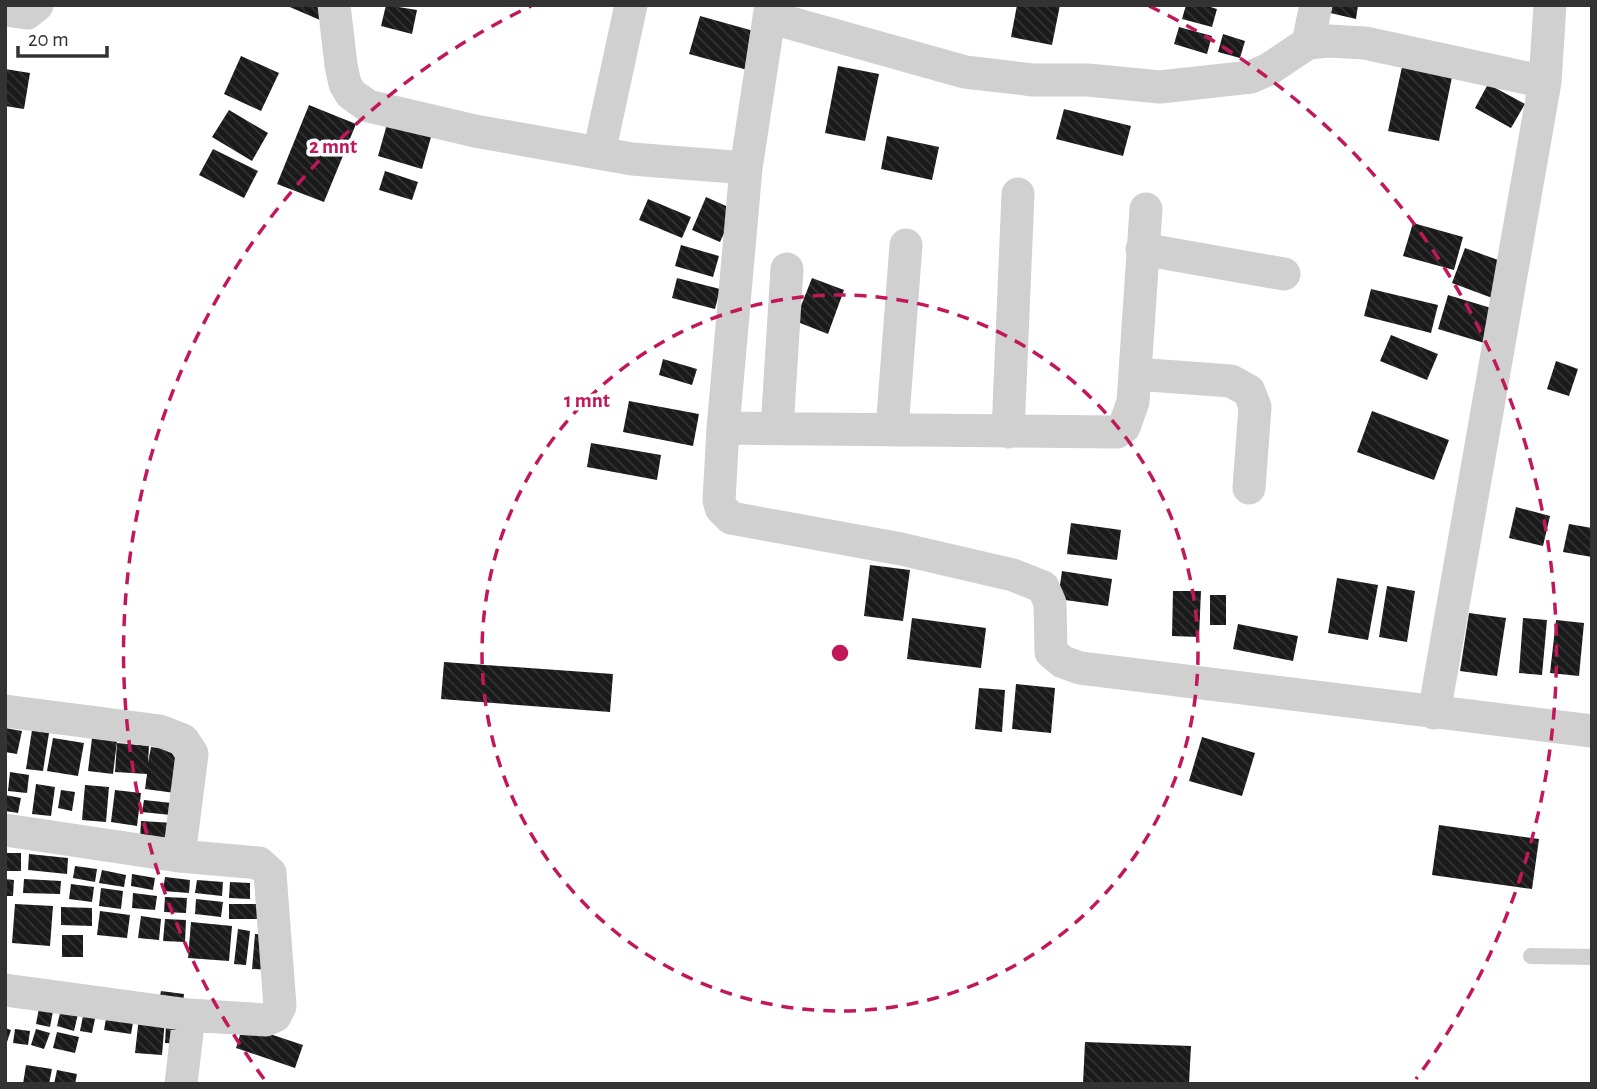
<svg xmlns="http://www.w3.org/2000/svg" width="1597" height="1089" viewBox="0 0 1597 1089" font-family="'Alegreya Sans',sans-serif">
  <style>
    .building { fill: url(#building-back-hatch) }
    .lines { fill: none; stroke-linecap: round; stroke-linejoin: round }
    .service { stroke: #d0d0d0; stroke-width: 16 }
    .minor { stroke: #d0d0d0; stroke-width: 33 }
    .ring { fill: none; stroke: #c2185b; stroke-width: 3.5; stroke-dasharray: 12 9 }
    .centre { fill: #c2185b; stroke: #fff; stroke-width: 3.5 }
    .ring-label { font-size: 21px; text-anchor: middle; font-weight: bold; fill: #c2185b; stroke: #fff; stroke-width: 7; stroke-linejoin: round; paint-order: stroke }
  </style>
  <defs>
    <pattern id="building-back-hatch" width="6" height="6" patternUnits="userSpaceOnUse" patternTransform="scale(1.75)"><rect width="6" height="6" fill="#1a1a1a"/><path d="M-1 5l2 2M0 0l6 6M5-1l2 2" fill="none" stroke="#333"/></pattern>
  </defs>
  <rect width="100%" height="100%" fill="#fff"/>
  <path class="building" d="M285,5H326L320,20Z
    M386,5L417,10L412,34L381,26Z
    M1017,5H1060L1052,45L1011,37Z
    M1186,5H1204L1217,9L1212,27L1182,19Z
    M1327,5H1358L1356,19L1326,12Z
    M700,16L761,33L751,71L689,54Z
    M1179,27L1212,36L1207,54L1174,44Z
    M1223,34L1245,41L1240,58L1218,52Z
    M241,56L279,73L261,111L224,94Z
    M838,66L879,74L865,141L825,133Z
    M1402,67L1452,77L1439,141L1388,131Z
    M5,69L30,73L24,109L5,106Z
    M1488,84L1525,104L1511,128L1475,108Z
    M309,105L356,124L324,202L277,184Z
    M1064,109L1131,126L1123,156L1056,139Z
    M229,110L268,133L252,161L212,137Z
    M389,117L433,130L422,169L378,156Z
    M887,136L939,147L932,180L881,169Z
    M213,149L258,171L244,198L199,175Z
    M385,171L418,182L412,200L379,190Z
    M706,197L735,210L720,242L692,230Z
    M648,199L691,217L682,238L639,220Z
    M1413,223L1463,237L1454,270L1403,256Z
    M681,245L719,256L713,277L675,266Z
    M1465,248L1509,264L1495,299L1452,283Z
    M677,278L720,289L715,309L672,298Z
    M812,278L844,290L828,334L795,321Z
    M1371,289L1438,305L1431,333L1364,316Z
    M1448,295L1501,311L1491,345L1438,329Z
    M1391,335L1438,354L1427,380L1380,361Z
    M663,359L697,369L692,385L659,375Z
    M1556,361L1578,369L1569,396L1547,389Z
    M629,401L699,414L693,446L623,432Z
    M1372,411L1449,440L1434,480L1357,452Z
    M591,443L661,455L657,480L587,467Z
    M1516,507L1550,516L1543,546L1509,538Z
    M1071,523L1121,530L1117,560L1067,554Z
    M1569,524L1592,528V557L1563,552Z
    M870,565L910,570L903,621L864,616Z
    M1062,571L1112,579L1108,606L1058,599Z
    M1337,578L1378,585L1368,640L1328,633Z
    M1387,586L1415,591L1407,642L1379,637Z
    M1173,591H1201L1199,637L1172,636Z
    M1210,595H1226V625H1210Z
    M1469,613L1506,618L1497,676L1460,671Z
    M912,618L986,628L981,668L907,659Z
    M1523,618L1547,620L1542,675L1519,673Z
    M1556,620L1584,623L1579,676L1550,673Z
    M1238,624L1298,636L1293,661L1233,649Z
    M444,662L613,674L610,712L441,699Z
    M1016,684L1055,688L1051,733L1012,729Z
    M979,688L1005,690L1002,732L975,729Z
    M5,728L22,731L17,754L5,752Z
    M32,730L49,733L43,771L26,769Z
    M1202,737L1255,753L1242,796L1189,781Z
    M53,738L84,743L78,776L47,771Z
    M92,738L117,741L113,774L88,771Z
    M117,743L149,746L148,763L151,747L188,752L183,794L145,789L147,774L115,772Z
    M10,772L29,775L27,793L8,791Z
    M36,784L55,787L51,816L32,814Z
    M85,785L109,787L106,822L82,820Z
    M61,790L75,792L72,811L58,808Z
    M115,790L141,793L137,826L111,822Z
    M5,795L21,798L18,813L5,811Z
    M144,800L181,804L180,816L142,812Z
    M141,821L174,823L173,841L140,839Z
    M1439,825L1539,839L1532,889L1432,875Z
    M5,853H21V871H5Z
    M29,854L68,858L67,874L28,870Z
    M75,866L97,869L95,882L73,878Z
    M102,870L126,875L124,887L99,883Z
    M132,874L155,878L153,890L131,886Z
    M165,877L190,880L189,893L163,891Z
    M5,879L14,880L13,896H5Z
    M24,879L61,881L60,894L23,893Z
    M197,880L223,882L222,896L195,893Z
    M230,882L250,883V899L229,898Z
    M71,884L94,887L92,902L69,899Z
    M101,888L123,891L121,909L99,906Z
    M133,893L157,896L155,910L132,908Z
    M165,897L187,898L186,913L164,912Z
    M196,899L223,902L221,917L195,914Z
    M15,904L53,906L50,946L12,943Z
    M229,904H257V919H229Z
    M61,907L92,908V926L61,925Z
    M100,911L130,915L127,938L97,935Z
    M141,916L161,919L159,940L138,938Z
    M165,919L186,920L185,942L163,941Z
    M191,922L232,926L229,961L188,958Z
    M238,929L250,931L246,965L234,964Z
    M255,934L273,935L271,970L252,969Z
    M62,935H83V957H62Z
    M161,991L184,994L183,1004L159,1001Z
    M39,1008L53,1011L50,1027L36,1024Z
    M61,1009L78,1014L74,1031L57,1026Z
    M84,1011L96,1014L92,1033L80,1031Z
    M107,1013L134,1017L131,1034L104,1030Z
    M139,1017L165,1019L162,1055L135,1053Z
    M166,1025L185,1026L184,1044L165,1043Z
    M243,1025L303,1045L295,1068L236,1048Z
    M5,1028L11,1030L7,1042L5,1041Z
    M15,1029L30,1031L28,1045L13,1043Z
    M36,1029L50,1033L44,1049L31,1045Z
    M57,1032L79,1037L75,1053L53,1048Z
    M1085,1042L1191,1046L1189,1084H1083Z
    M26,1065L52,1069L49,1084H23Z
    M57,1070L77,1074L75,1084H54Z"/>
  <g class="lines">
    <path class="service" d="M1531,956L1592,957"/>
    <path class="minor" d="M334,5L341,65L345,84L351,94L368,106L475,131L632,159L746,168
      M771,5L746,168L723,428L719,500L721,508L731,518L901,549L1013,575L1043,587L1050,603L1051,652L1063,662L1080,668L1592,731
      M5,10L27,13L37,5
      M769,17L965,72L1033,80H1088L1160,87L1251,77L1269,69L1308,43L1329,41L1365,43L1545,82L1550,5
      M1308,43L1316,5
      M599,153L631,5
      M1142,249L1284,274
      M1135,374L1231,381L1249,391L1255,407L1249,488
      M723,428L1117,432L1124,427L1133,402L1146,209
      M777,428L787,269
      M892,430L906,245
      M1008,432L1018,194
      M5,711L160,731L183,740L192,754L179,856
      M1434,713L1545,82
      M5,830L179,856L259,863L270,873L280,1006L275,1016L266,1020L189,1015L5,990
      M181,1084L189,1015"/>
  </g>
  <g class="ring">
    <circle cx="840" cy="653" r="358"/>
    <path d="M264 1079A717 717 0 0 1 531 6M1149 6A717 717 0 0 1 1416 1079"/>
  </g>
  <circle cx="840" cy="653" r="10" class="centre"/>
  <g class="ring-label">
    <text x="333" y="153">2 mnt</text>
    <text x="587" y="407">1 mnt</text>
  </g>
  <rect width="1597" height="1089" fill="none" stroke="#333333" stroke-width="14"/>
  <path d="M18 46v10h89v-10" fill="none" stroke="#333333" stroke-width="3.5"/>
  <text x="28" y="46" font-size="21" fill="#333333" stroke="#ffffff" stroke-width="5" paint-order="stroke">20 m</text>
</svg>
